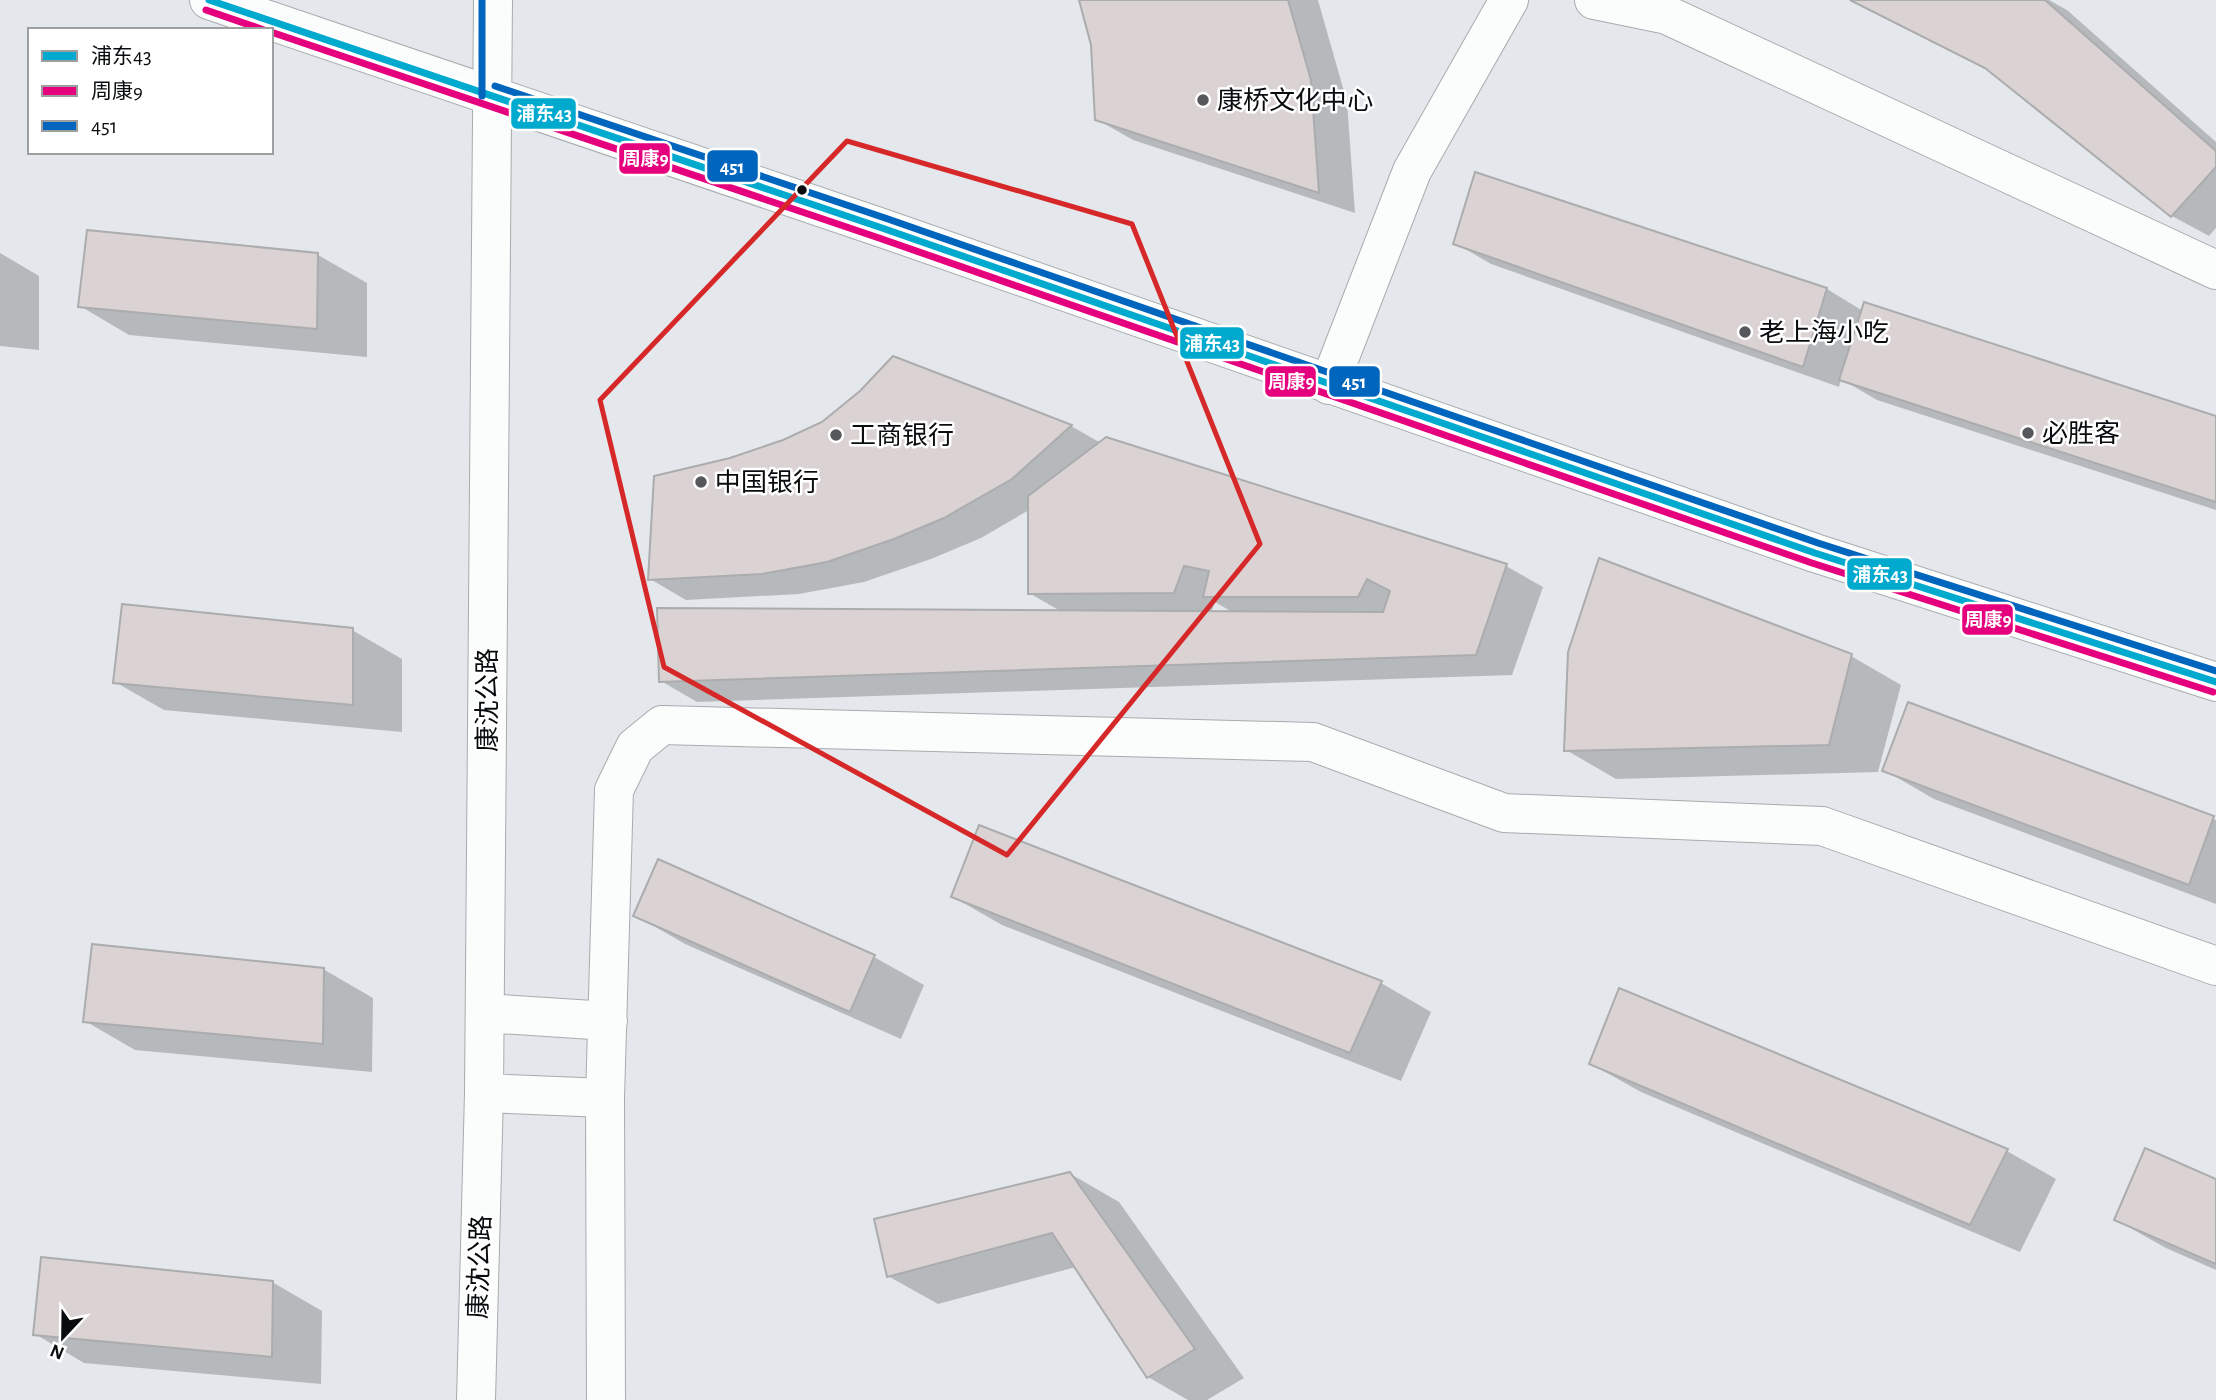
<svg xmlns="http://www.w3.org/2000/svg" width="2216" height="1400" viewBox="0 0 2216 1400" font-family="'Alegreya Sans','Noto Sans SC',sans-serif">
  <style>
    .shadow { fill: #0003; fill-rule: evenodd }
    .building { fill: #dbd2d4; stroke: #abacad; stroke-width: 2 }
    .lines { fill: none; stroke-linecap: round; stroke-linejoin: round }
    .minor-casing { stroke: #a8abae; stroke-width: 40 }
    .major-casing { stroke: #a8abae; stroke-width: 40 }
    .minor { stroke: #fbfcfc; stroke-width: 38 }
    .major { stroke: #fbfcfc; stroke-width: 38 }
    .bus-1-casing { stroke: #fff; stroke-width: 12 }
    .bus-2-casing { stroke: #fff; stroke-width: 12 }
    .bus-3-casing { stroke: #fff; stroke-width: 12 }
    .bus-1 { stroke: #00a9ce; stroke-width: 7 }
    .bus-2 { stroke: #e5007d; stroke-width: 7 }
    .bus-3 { stroke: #0065bd; stroke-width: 7 }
    .marked { fill: none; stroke: #d62828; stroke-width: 5; stroke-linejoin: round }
    .poi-dot { fill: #56595c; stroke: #fff; stroke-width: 2.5 }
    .bus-dot { fill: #090c0e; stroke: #fff; stroke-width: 2.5 }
    .labels { text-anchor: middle; stroke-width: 5; stroke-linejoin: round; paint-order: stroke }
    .poi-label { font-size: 26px; fill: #090c0e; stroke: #fff; text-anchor: start }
    .street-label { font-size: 26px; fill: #090c0e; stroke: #fff }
    .line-badge { stroke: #fff; stroke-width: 2.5 }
    .badge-label { font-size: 19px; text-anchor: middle; font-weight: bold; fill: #fff }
  </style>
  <rect width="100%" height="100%" fill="#e4e8ec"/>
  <path class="shadow" d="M1081,0H1318L1347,102L1355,213L1133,140L1096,119L1092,45Z
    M1849,0H2049L2067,10L2216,142V228L2209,236L2172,216L1995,74Z
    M1476,174L1827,289L1863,311L2216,418V510L1877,400L1841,379L1839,387L1491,264L1455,243Z
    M0,253L39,276V350L0,346Z
    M318,255L367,283V357L129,335L80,306Z
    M893,358L1071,426L1101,443L1106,439L1506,566L1543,587L1512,675L697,702L661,681L1062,612L1029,593V510L981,538L931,559L864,582L799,594L686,600L650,579L731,460L784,442L823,423L862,392ZM1215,602L1234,613H1211Z
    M352,630L402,659V732L164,710L115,682Z
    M1851,656L1901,685L1878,772L1616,779L1566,750Z
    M1909,704L2216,820V904L1934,799L1884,770Z
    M980,827L1381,983L1431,1012L1401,1081L1002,925L953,897Z
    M659,861L874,957L924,985L901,1039L685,944L635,915Z
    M323,969L373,998L372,1072L135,1050L85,1021Z
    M1591,1064L2007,1151L2056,1179L2020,1252L1641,1092Z
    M1069,1173L1119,1202L1244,1378L1207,1400H1188L1148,1377L1076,1267L938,1304L888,1276Z
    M2216,1181V1270L2166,1248L2116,1220Z
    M272,1282L322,1311L321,1384L84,1363L35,1334Z"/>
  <path class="building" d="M1079,0H1288L1311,80L1319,193L1095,120L1091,45Z
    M1850,0H2045L2216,151V167L2171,217L1985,68Z
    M1475,172L1827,288L1803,367L1453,244Z
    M87,230L318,253L317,329L78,307Z
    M1864,302L2216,416V502L1839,380Z
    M893,356L1072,425L1012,479L944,518L894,539L827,562L762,574L648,580L654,476L730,458L783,440L822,422L860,391Z
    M1106,437L1507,564L1476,655L659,682L657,608L1383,612L1390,591L1367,579L1358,597H1203L1209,571L1184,566L1174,593L1028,594V496Z
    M1599,558L1852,654L1829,745L1564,751L1568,652Z
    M122,604L353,628V705L113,683Z
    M1908,702L2214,816L2189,885L1882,771Z
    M979,825L1382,981L1350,1053L951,897Z
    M658,859L875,955L850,1012L633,916Z
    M92,944L324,968L323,1044L83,1022Z
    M1619,988L2008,1149L1970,1225L1589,1064Z
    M2145,1148L2216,1179V1264L2114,1220Z
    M1070,1172L1195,1349L1147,1378L1052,1233L887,1277L874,1219Z
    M41,1257L273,1281L272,1357L33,1335Z"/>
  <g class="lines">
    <defs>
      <path id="minor" d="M1594,0L1667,15L2216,270
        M1329,385L1412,171L1509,0
        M485,1013L608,1021
        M484,1093L605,1098
        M476,1400L484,1093L493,0
        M606,1400L605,1098L614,790L635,747L662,725L1313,742L1504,813L1822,826L2216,966"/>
      <path id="major" d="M209,0L882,228L1815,553L2216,682"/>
    </defs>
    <use href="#minor" class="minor-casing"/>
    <use href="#major" class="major-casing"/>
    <use href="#minor" class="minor"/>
    <use href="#major" class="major"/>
    <defs>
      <path id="bus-1" d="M209,0L882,228L1815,553L2216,682"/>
      <path id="bus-2" d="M206,10L264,30
        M271,32L879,238L1812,563L2213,692"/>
      <path id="bus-3" d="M495,86L885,218L1818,543L2216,671
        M482,96V0"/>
    </defs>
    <use href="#bus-1" class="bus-1-casing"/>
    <use href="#bus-2" class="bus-2-casing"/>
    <use href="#bus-3" class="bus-3-casing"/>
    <use href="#bus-1" class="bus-1"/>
    <use href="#bus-2" class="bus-2"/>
    <use href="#bus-3" class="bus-3"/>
  </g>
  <path class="marked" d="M847,141L1132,224L1260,544L1007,855L664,667L600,400Z"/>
  <g class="poi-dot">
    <circle cx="1203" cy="100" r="7"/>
    <circle cx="1745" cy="332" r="7"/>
    <circle cx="2028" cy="433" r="7"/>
    <circle cx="836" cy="435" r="7"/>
    <circle cx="701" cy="482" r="7"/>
  </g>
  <circle class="bus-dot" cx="802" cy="190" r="6"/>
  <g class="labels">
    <g class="poi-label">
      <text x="1217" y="109">康桥文化中心</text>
      <text x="1759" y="341">老上海小吃</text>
      <text x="2042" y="442">必胜客</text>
      <text x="850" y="444">工商银行</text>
      <text x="715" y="491">中国银行</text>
    </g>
    <g class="street-label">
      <text transform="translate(487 700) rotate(-90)" y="9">康沈公路</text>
      <text transform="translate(479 1267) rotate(-88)" y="9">康沈公路</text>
    </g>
  </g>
  <g class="line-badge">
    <rect x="510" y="97" width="67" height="33" rx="7" fill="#00a9ce"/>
    <rect x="618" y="142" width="53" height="33" rx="7" fill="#e5007d"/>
    <rect x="706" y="149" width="53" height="34" rx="7" fill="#0065bd"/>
    <rect x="1179" y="326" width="66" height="34" rx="7" fill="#00a9ce"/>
    <rect x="1264" y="365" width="53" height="33" rx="7" fill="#e5007d"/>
    <rect x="1328" y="365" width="53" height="33" rx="7" fill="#0065bd"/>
    <rect x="1846" y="557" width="67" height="34" rx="7" fill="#00a9ce"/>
    <rect x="1961" y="603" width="53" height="33" rx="7" fill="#e5007d"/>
  </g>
  <g class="badge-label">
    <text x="544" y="120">浦东43</text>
    <text x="645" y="165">周康9</text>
    <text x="732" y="173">451</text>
    <text x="1212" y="350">浦东43</text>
    <text x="1291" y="388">周康9</text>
    <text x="1354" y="388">451</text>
    <text x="1880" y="581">浦东43</text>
    <text x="1988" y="626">周康9</text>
  </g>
  <rect x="28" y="28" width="245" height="126" fill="#ffffff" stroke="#9d9e9f" stroke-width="2"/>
  <rect x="42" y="51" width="35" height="10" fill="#00a9ce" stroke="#9d9e9f" stroke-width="2"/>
  <text x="91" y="63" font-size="21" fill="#090c0e">浦东43</text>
  <rect x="42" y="86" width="35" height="10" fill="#e5007d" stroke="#9d9e9f" stroke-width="2"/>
  <text x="91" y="98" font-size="21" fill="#090c0e">周康9</text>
  <rect x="42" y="121" width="35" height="10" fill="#0065bd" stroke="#9d9e9f" stroke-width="2"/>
  <text x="91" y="133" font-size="21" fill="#090c0e">451</text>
  <g transform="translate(63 1337) rotate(202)" stroke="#ffffff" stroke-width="5" paint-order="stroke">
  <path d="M0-5L12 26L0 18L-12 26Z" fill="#090c0e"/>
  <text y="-10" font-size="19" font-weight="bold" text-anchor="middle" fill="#090c0e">N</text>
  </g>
</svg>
